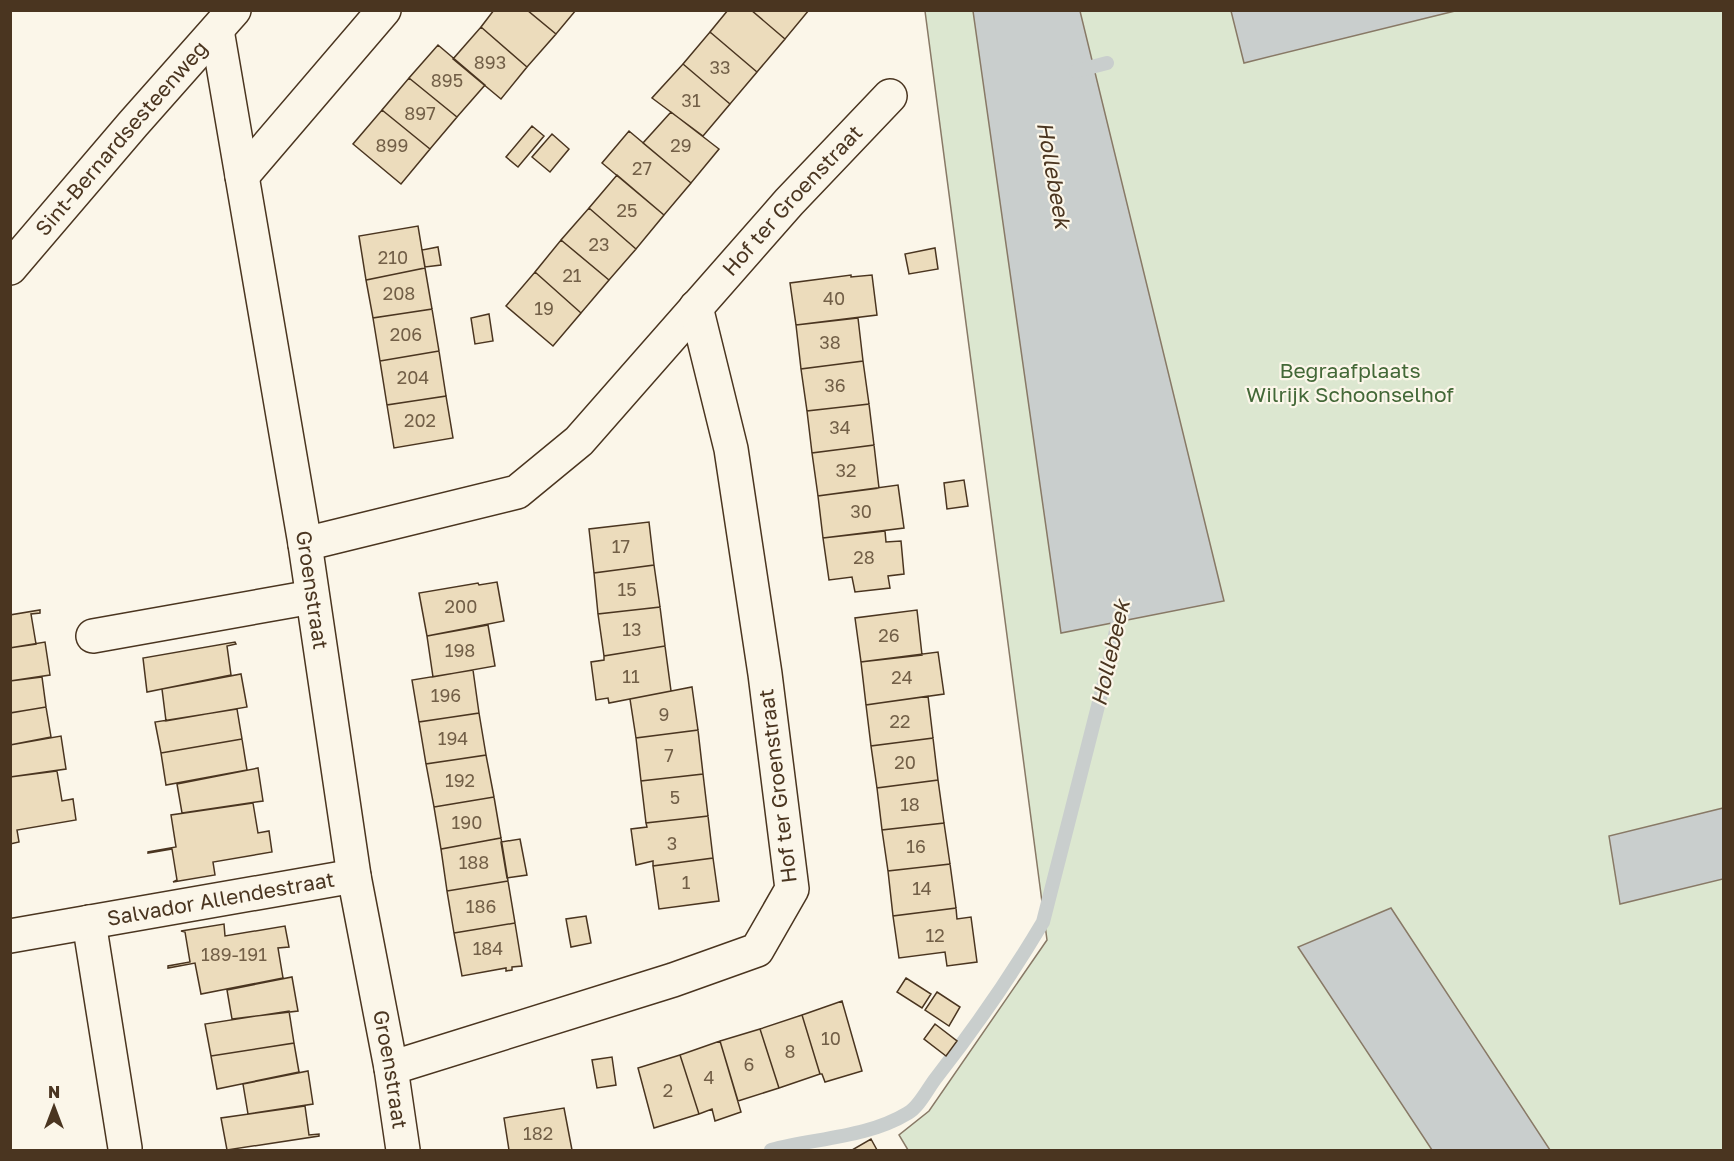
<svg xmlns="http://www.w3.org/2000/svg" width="1734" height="1161" viewBox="0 0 1734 1161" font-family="'Golos Text',sans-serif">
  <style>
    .green { fill: #dce7d0; stroke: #887966; stroke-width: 1.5 }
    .water { fill: #c9cecd; stroke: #887966; stroke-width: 1.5 }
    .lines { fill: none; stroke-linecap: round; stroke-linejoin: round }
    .stream { stroke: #c9cecd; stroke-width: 14 }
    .building { fill: #ecdcbc; stroke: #4a3520; stroke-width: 1.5 }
    .minor-casing { stroke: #4a3520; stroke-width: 36 }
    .secondary-casing { stroke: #4a3520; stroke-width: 36 }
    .minor { stroke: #fbf6e9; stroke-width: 33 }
    .secondary { stroke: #fbf6e9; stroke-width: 33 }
    .labels { text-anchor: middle; stroke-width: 4.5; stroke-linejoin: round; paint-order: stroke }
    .number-label { font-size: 18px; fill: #725f47 }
    .street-label { font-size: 21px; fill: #4a3520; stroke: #fbf6e9 }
    .park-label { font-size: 21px; fill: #436837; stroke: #fbf6e9 }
    .water-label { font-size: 22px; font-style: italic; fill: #4a3520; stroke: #fbf6e9 }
  </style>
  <rect width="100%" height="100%" fill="#fbf6e9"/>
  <path class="green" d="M925,11H1723V1150H908L899,1135L929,1111L1047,940Z"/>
  <path class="water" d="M973,11H1080L1224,601L1061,633Z
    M1231,11V10L1455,11L1244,63Z
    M1723,808V879L1620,904L1609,836Z
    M1391,908L1550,1150H1432L1298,947Z"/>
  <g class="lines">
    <path class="stream" d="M1076,71L1107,63
      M771,1150C815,1138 867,1138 908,1113C919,1107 928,1088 936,1078C975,1028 1011,976 1043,922L1111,655L1121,606"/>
  </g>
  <path class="building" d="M494,10H527L556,34L527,67L481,27Z
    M527,10H576L556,34Z
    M728,10H751L785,39L757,72L710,32Z
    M751,10H809L785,39Z
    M481,27L527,67L501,99L453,59Z
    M710,32L757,72L730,104L683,64Z
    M438,45L485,85L457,117L409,78Z
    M683,64L730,104L703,136L652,98Z
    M409,78L457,117L430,149L382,110Z
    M382,110L430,149L401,184L353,144Z
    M671,112L719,149L691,183L643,143Z
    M532,126L544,136L518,167L506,157Z
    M629,131L691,183L664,215L602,163Z
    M552,134L569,149L550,172L532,157Z
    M617,175L664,215L636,249L589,208Z
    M589,208L636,249L609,280L561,240Z
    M418,226L425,268L366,280L359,236Z
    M561,240L609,280L581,313L535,272Z
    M438,247L441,265L425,267L422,250Z
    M935,248L938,269L909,274L905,254Z
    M425,268L432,309L373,318L366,280Z
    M535,272L581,313L553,346L506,306Z
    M851,275V277L872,275L877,315L796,325L790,283Z
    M432,309L439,351L380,361L373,318Z
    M489,314L493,341L475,344L471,318Z
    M858,318L863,361L801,369L796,325Z
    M439,351L446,396L387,405L380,361Z
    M863,361L869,404L807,411L801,369Z
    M446,396L453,438L394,448L387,405Z
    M869,404L874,445L812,453L807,411Z
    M874,445L879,488L818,496L812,453Z
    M964,480L968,506L947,509L944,483Z
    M898,485L904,528L823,538L818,496Z
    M649,522L654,565L594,573L589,529Z
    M885,531L886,542L901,541L904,574L888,576L890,588L855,592L852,577L829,580L823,538Z
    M654,565L660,607L598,614L594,573Z
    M497,582L504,621L427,636L419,593L478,583L479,585Z
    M660,607L665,646L604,656L598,614Z
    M40,610V613L31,614L36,644L10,648V615Z
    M917,610L922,655L861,662L855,618Z
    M488,625L495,666L433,677L427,636Z
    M45,642L50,675L10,681V648Z
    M235,642L236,644L227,646L231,675L147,692L143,658Z
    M665,646L671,691L609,703L608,698L596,700L591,662L604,660V656Z
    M938,652L944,694L866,705L861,662Z
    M473,670L479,713L419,722L412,680Z
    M241,674L247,707L166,721L162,689Z
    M42,677L46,707L10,713V681Z
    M692,687L698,730L636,738L630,699Z
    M928,696L933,738L871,746L866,705Z
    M46,707L51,737L10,745V713Z
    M237,709L242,739L161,753L155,722Z
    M479,713L486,755L426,764L419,722Z
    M698,730L703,774L641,781L636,738Z
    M61,736L66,769L10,777V745Z
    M933,738L938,780L877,788L871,746Z
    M242,739L247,770L166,785L161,753Z
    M486,755L494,797L434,807L426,764Z
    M258,768L263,801L182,813L177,784Z
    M57,771L62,801L73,799L76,820L17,830L19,842L10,844V777Z
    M703,774L708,816L646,823L641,781Z
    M938,780L944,823L882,830L877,788Z
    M494,797L501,838L441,849L434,807Z
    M253,803L258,833L269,831L272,852L213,862L215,875L173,882L177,880L172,849L148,853V852L176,847L171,815Z
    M708,816L713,858L653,866V861L636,865L631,829L647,827L646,823Z
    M944,823L950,864L888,871L882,830Z
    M501,838L508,881L447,891L441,849Z
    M520,839L527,875L507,878L501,842Z
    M713,858L719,901L659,909L653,866Z
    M950,864L956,908L893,916L888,871Z
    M508,881L515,923L454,933L447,891Z
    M956,908L957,919L971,917L977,962L947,966L945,952L899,958L893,916Z
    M586,916L591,943L571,947L566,919Z
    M515,923L522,966L512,967V970L506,971V968L462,976L454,933Z
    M224,924L225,936L285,926L289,947L278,948L283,978L201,994L195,963L168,968V966L190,962L185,932L181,931Z
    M292,977L298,1011L232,1019L227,990Z
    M906,978L931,994L922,1008L897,992Z
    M937,992L960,1007L949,1026L925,1010Z
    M842,1001L862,1071L825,1082L822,1074H820L802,1015Z
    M289,1011L294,1043L211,1056L205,1024Z
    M802,1015L820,1074L779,1088L760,1029Z
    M935,1024L957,1041L946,1056L924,1039Z
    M760,1029L779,1088L738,1101L720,1041Z
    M720,1041L741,1112L715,1121L712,1109L699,1114L680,1055Z
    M294,1043L299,1072L217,1089L211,1056Z
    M680,1055L699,1114L654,1128L638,1068Z
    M612,1057L616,1085L597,1088L592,1060Z
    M308,1071L313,1104L248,1114L243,1084Z
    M305,1106L309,1135L319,1134V1136L227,1150L221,1118Z
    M564,1108L572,1150H509L504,1118Z
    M871,1139L877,1150H852Z"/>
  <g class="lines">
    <defs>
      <g id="minor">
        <path id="s1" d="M217,30L305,544L354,876L391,1068L403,1150"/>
        <path d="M242,176L384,10"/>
        <path id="s2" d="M305,544L517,492L579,441L789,202L890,96"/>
        <path d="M93,636L312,597"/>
        <path d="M89,922L125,1148"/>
        <path id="s3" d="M10,936L354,876"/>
        <path d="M391,1068L673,980L757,950L792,889L765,674L731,449L696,307"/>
      </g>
      <g id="secondary">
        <path id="s4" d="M10,268L133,124L234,10"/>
      </g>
    </defs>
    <use href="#minor" class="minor-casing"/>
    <use href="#secondary" class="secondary-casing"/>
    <use href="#minor" class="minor"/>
    <use href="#secondary" class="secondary"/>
  </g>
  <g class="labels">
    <g class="number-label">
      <text x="490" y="69">893</text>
      <text x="720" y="74">33</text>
      <text x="447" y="87">895</text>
      <text x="691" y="107">31</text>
      <text x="420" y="120">897</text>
      <text x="392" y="152">899</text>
      <text x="681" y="152">29</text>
      <text x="642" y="175">27</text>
      <text x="627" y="217">25</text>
      <text x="599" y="251">23</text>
      <text x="393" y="264">210</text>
      <text x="572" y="282">21</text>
      <text x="399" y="300">208</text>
      <text x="834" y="305">40</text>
      <text x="544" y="315">19</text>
      <text x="406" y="341">206</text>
      <text x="830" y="349">38</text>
      <text x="413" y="384">204</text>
      <text x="835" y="392">36</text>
      <text x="420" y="427">202</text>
      <text x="840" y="434">34</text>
      <text x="846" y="477">32</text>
      <text x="861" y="518">30</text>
      <text x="621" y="553">17</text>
      <text x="864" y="564">28</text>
      <text x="627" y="596">15</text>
      <text x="461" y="613">200</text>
      <text x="632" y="636">13</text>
      <text x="889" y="642">26</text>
      <text x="460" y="657">198</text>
      <text x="631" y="683">11</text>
      <text x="902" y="684">24</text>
      <text x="446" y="702">196</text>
      <text x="664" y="721">9</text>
      <text x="900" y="728">22</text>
      <text x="453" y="745">194</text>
      <text x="669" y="762">7</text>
      <text x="905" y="769">20</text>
      <text x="460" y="787">192</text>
      <text x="675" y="804">5</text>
      <text x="910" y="811">18</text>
      <text x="467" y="829">190</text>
      <text x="672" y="850">3</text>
      <text x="916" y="853">16</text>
      <text x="474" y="869">188</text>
      <text x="686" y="889">1</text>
      <text x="922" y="895">14</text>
      <text x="481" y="913">186</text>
      <text x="935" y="942">12</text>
      <text x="488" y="955">184</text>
      <text x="234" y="961">189-191</text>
      <text x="831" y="1045">10</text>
      <text x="790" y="1058">8</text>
      <text x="749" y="1071">6</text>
      <text x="709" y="1084">4</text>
      <text x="668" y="1097">2</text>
      <text x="538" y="1140">182</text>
    </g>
    <g class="street-label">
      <text dy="7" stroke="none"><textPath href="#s4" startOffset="171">Sint-Bernardsesteenweg</textPath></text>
      <text dy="7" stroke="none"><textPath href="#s2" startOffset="620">Hof ter Groenstraat</textPath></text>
      <text dy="7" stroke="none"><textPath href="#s1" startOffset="568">Groenstraat</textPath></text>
      <text transform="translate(778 786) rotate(-97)" y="7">Hof ter Groenstraat</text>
      <text dy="7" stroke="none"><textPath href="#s3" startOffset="214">Salvador Allendestraat</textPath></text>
      <text dy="7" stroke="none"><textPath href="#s1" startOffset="1054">Groenstraat</textPath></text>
    </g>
    <g class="park-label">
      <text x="1350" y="378">Begraafplaats<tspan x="1350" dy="24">Wilrijk Schoonselhof</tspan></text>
    </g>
    <g class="water-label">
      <text transform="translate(1054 175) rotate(80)" y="8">Hollebeek</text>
      <text transform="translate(1110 653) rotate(-77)" y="8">Hollebeek</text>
    </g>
  </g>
  <rect width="1734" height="1161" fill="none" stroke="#4a3520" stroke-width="24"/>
  <g transform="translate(54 1107)" stroke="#fbf6e9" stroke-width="4.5" paint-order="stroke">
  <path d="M0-4.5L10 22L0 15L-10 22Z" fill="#4a3520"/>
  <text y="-9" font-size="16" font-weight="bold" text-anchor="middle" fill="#4a3520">N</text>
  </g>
</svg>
